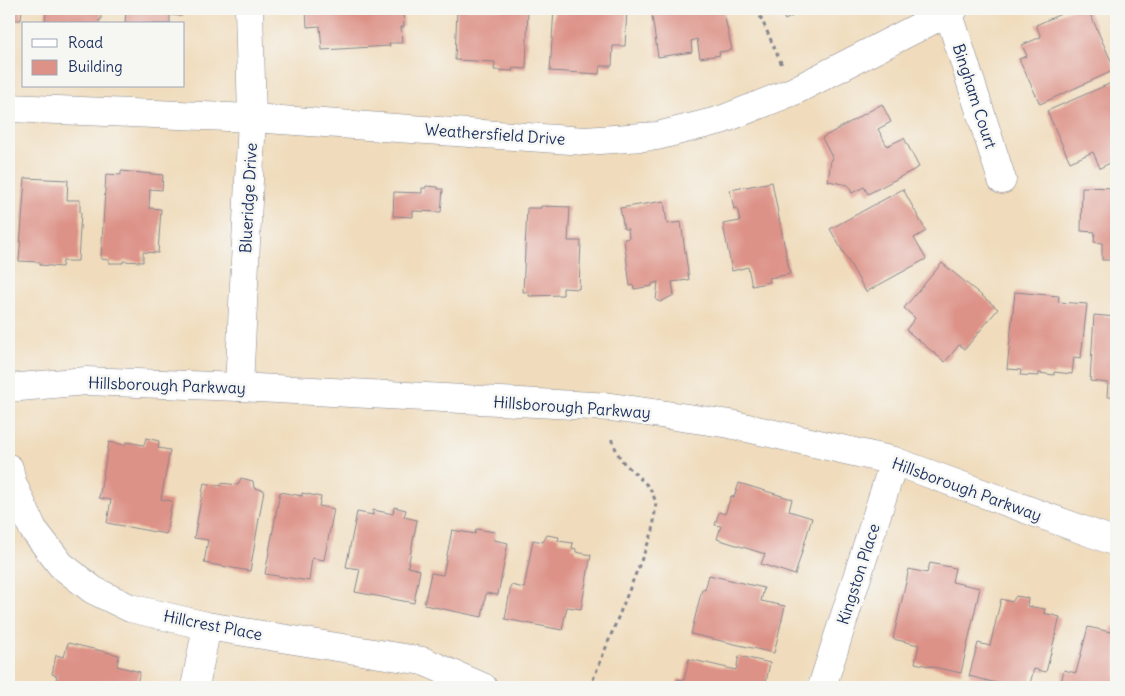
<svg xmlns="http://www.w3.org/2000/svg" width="1125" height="696" viewBox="0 0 1125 696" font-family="Delius,sans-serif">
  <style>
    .building { fill: #dd9287 }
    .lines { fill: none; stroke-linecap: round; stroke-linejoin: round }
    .minor-casing { stroke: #86868d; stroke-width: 29 }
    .tertiary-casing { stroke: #86868d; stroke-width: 29 }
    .path { stroke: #86868d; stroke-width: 3; stroke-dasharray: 4 4; stroke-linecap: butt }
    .minor { stroke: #fff; stroke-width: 28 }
    .tertiary { stroke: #fff; stroke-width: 28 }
    .labels { text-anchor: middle; stroke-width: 5; stroke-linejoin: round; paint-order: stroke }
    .street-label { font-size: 16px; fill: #1b2f5e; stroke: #f6f6f2 }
  </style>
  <rect width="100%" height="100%" fill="#f6f6f2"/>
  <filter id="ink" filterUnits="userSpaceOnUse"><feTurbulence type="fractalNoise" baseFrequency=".02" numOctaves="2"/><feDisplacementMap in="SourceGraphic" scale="10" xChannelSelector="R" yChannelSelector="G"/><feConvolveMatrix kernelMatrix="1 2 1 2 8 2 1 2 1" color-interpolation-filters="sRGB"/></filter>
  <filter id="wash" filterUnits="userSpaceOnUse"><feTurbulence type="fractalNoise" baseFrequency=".0096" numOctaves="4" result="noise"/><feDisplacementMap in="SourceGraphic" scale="20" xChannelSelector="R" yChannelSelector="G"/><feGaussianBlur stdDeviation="1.12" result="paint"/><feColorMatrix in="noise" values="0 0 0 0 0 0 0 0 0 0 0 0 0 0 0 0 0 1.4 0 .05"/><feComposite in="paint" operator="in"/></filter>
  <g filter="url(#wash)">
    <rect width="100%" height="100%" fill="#f0dcbc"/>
    <g id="blocks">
      <path class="building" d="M9,9H22L21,20H9Z
        M46,9H101V20H99V24H45Z
        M126,9H182V16L170,15V24H125Z
        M306,9H403L404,27H401L402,43H389L390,46L322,50L320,26L307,27Z
        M457,9H528L526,69L512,68L513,71L494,70L495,62L455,60Z
        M554,9H627L625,46H613L612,66H600L599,74L550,71Z
        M651,9H723L732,50L719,52L720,55L700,58L697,39L691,41L692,52L658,57Z
        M780,9H806L785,20Z
        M1072,9H1088L1115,70L1040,104L1019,59L1027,56L1022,45L1041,37L1036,25Z
        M1116,81V160L1100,168L1093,152L1070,162L1047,111Z
        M882,104L891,122L878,129L887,146L904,138L919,167L868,194L864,187L852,193L848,185L828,181L831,160L833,159L822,138Z
        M121,171L163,175L162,190L150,189L149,208L161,209L158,253L143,252V262L123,261V263H109V260L101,259L106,174L121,175Z
        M25,178L68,180L67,200H80V212H81L78,261H63L62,267L40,265V262L19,261Z
        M772,182L790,274L769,278L770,282L752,286L748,267L732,271L723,224L740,221L737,208L734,209L730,190Z
        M426,186L438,187V189H443L441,212L413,211V217L393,216L394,192L422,193V188H426Z
        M1082,187L1116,188V260H1102V243L1094,242L1095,232L1081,231Z
        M903,189L926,231L914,238L926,259L866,292L830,229Z
        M664,201L667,224L681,222L689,280L672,282L674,295L660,302L656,300L658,282L652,284V286L634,289L633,285L630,286L624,239L629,238L628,229H624L620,208Z
        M541,206L570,207L568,241H581L579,289L563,288V295L529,296V292H523L527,208H541Z
        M942,263L998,309L965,349L959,345L945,362L906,330L915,318L904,308Z
        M1015,292L1059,296L1058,302L1087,304L1081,358L1074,357L1072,374L1054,372V375L1039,373V376L1020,375L1021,370L1007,369Z
        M1094,315L1116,317V397H1107L1108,383L1090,381Z
        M146,438L159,441L158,448L170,450L161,499L172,501L166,534L107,523L111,500L99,498L109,442L125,445L126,442L144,445Z
        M241,478L253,481L254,488L264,490L250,571L204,563L208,540L194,538L204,483L221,486V483L238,485Z
        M739,483L792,499L789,511L812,518L795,575L761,564L765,554L717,539L721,526L715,525L719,512L725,514L731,496L734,497Z
        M280,492L302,496V493L321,497L319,506L334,509L324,560L312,558L309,581L265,574Z
        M394,507L406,510L404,517L417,520L408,567L420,570L414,603L355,592L360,569L346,567L357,512L373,515V510L393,514Z
        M476,529L495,532L494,540L508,543L498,595L486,593L482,617L424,605L431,573L443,575L452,530L475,534Z
        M547,535L559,537L558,541L573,543L572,548L576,549V552L591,555L581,609L567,607L562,630L505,619L511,585L524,588L533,540L543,542Z
        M930,563L955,568L952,582L980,588L961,673L915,663L919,645L893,639L909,569L927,573Z
        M709,575L764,588L761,601L785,606L774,653L691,634L702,589L705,590Z
        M1016,596L1028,598L1027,606L1045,609L1044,613L1060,617L1046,672L1034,669L1029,687H1012L969,676L978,643L990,646L1001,599L1012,602Z
        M1112,626L1116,628V687H1060L1064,670L1076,673L1088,627L1111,632Z
        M68,643L119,655L117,666L140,672L136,687H54L57,676L52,674L56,655L64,657Z
        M739,656L770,663L765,687H676L678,679L684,680L689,659L736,670Z"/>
    </g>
  </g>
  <g filter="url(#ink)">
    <use href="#blocks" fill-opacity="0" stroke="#86868d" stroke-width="1"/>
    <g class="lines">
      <defs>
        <path id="minor" d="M948,11L1002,180
          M9,108L252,118L585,141L657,136L721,120L794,91L954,9
          M239,387L252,118L249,9
          M9,468L12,482L33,529L61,565L93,590L130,608L207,626L423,661L483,687
          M195,687L207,626
          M822,687L894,461"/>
        <path id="tertiary" d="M9,388L86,381L239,387L611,407L730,424L894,461L1116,542"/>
      </defs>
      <use href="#minor" class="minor-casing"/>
      <use href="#tertiary" class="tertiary-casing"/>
      <path class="path" d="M757,9L782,65
        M590,687L653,531L656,502L650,488L621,460L612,441V436"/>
      <use href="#minor" class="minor"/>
      <use href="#tertiary" class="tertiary"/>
    </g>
  </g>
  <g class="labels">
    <g class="street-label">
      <text transform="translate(975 96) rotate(72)" y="6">Bingham Court</text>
      <text transform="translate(495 134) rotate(4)" y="6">Weathersfield Drive</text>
      <text transform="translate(248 198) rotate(-87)" y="6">Blueridge Drive</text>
      <text transform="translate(167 385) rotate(2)" y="6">Hillsborough Parkway</text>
      <text transform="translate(572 407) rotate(4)" y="6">Hillsborough Parkway</text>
      <text transform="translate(967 489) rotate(20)" y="6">Hillsborough Parkway</text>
      <text transform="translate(858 574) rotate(-72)" y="6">Kingston Place</text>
      <text transform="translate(213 625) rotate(11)" y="6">Hillcrest Place</text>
    </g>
  </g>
  <rect width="1125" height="696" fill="none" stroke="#f6f6f2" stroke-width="30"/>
  <rect x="22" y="22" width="162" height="65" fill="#f6f6f2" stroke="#9ea6b7"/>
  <rect x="32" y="39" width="25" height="8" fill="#ffffff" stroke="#9ea6b7"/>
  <text x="68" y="48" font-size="15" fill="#1b2f5e">Road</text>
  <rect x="32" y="60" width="25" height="15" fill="#dd9287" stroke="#9ea6b7"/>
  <text x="68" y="72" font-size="15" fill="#1b2f5e">Building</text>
</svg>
